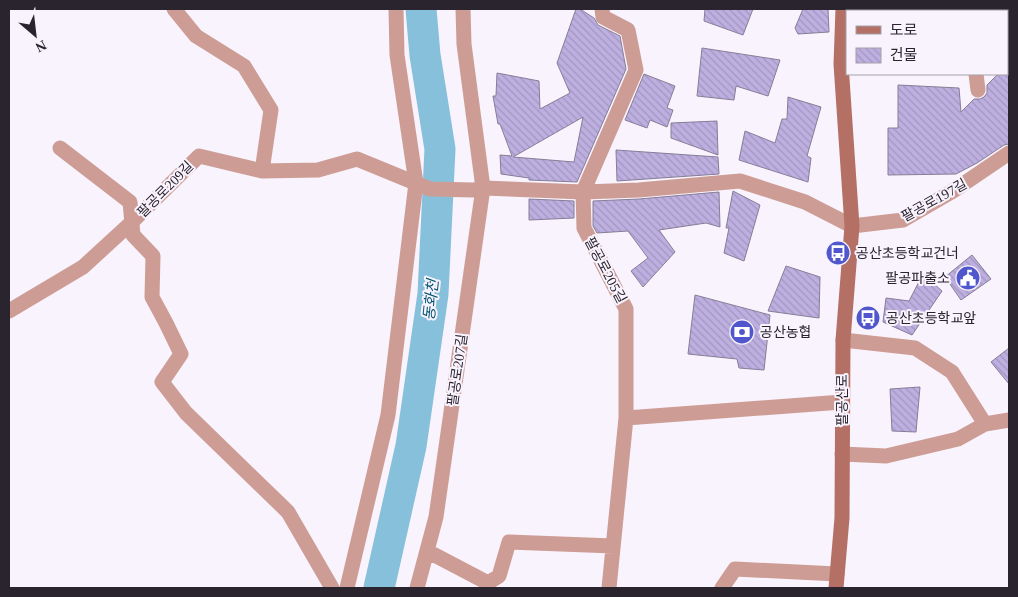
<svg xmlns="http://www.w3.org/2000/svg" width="1018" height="597" viewBox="0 0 1018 597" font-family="'Times New Roman','Noto Sans KR',serif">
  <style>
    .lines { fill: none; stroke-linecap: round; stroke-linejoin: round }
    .river { stroke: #86c0db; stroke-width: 31 }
    .building { fill: url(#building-back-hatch); stroke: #857e97; fill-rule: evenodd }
    .street { stroke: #cd9d95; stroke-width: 15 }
    .secondary { stroke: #b57066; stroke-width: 15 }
    .labels { text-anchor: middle; stroke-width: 4; stroke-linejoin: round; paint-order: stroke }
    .street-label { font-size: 14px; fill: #2a242e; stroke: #f9f3fd }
    .poi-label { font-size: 14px; fill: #2a242e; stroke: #f9f3fd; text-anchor: start }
    .water-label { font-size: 15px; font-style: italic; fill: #01546f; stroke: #f9f3fd }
  </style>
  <defs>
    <pattern id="building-back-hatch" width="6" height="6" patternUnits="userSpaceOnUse" patternTransform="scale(1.25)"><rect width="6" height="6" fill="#bdafe0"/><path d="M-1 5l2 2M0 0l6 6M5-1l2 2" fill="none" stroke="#a396c0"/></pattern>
  </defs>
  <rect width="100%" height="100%" fill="#f9f3fd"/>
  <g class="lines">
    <path class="river" d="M379,588L411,446L433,294L440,149L425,55L421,9"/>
  </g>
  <path class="building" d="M576,9H580L594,18L598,25L620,36L626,69L577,182L529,180V178L501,174L500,155L512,156L500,124H498L493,96H496L497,73L539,81L540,109L570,93L557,63ZM583,117L574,162L513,157Z
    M705,9H753L743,35L704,21Z
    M803,9H828L829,32L798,34L795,28Z
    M702,48L780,60L768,96L736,86L734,100L697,96Z
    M1009,62V144L1004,145L977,163L956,174L888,175V128H898V85L959,88L961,112L974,99H980L984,97L987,93V85L998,74H1007V65Z
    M644,74L675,86L667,108L673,110L667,127L650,120L647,128L625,120Z
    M788,97L821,107L807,156L811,158L808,182L739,160L745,131L775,143L782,119H787Z
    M717,121L718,155L671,138V123Z
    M616,150L718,157L719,174L617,181Z
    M733,191L760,205L744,261L724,253L729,228H726Z
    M719,192L720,227L706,223L659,230L675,252L643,287L631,271L648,258L628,231L597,233L593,226V201L639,199Z
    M529,199L574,201V218L529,220Z
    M972,255L991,279L961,300L945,277Z
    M786,266L820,277L819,318L768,311Z
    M923,274L942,291L912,335L883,322L886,298L909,301Z
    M695,295L770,315L764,370L739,368L737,359L688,354Z
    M1009,348V384L991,362Z
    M920,387L916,432L892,431L890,389Z"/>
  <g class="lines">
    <path class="street" d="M174,9L196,36L244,66L271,110L262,171
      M602,9L603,17L628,30L636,70L583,192L584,228L626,309V418L609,588
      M968,9V11
      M976,74L978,90
      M60,148L130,202L133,235L153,256L152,297L166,323L181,354L162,382L186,413L288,512L332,588
      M9,311L83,267L132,222L199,156L262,171L318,170L357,159L430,189L473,190L483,188L583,192L639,190L740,181L805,202L852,226L903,220L953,191L1009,153
      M843,340L915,348L952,372L985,424
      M626,418L842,402
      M842,454L886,456L958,439L985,424L1009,420
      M427,551L488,583L499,576L509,542L613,546
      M347,588L388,415L416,183L397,55L396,9
      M417,588L436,517L483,188L464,44L463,9
      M722,588L735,569L837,574"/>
    <path class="secondary" d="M836,588L842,518L843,340L852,226L841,64L843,9"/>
  </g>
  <defs>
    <symbol id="bus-disc" viewBox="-11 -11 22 22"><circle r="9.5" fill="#5056cc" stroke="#f9f3fd"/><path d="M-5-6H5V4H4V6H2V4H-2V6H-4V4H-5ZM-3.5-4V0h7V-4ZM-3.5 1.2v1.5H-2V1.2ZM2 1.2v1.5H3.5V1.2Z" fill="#fff"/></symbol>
    <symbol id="civic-disc" viewBox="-11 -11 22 22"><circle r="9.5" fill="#5056cc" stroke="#f9f3fd"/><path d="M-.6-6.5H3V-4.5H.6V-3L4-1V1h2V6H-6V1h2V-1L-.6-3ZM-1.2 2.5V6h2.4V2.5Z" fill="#fff"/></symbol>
    <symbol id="bank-disc" viewBox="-11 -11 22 22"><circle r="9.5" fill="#5056cc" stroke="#f9f3fd"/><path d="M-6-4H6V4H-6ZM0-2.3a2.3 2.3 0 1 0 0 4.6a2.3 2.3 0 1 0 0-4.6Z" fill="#fff"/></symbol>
  </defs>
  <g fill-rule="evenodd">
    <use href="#bus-disc" x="824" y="239" width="28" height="28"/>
    <use href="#civic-disc" x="954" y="264" width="28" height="28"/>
    <use href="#bus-disc" x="854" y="304" width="28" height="28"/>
    <use href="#bank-disc" x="728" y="318" width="28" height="28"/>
  </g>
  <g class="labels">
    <g class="street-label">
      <text transform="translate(165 189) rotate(-45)" y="5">팔공로209길</text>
      <text transform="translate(934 200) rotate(-29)" y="5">팔공로197길</text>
      <text transform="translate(606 270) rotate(62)" y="5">팔공로205길</text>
      <text transform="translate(457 370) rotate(-82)" y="5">팔공로207길</text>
      <text transform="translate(842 400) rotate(-90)" y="5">팔공산로</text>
    </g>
    <g class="poi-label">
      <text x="856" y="258">공산초등학교건너</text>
      <text x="950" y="283" text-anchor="end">팔공파출소</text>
      <text x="886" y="323">공산초등학교앞</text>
      <text x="760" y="337">공산농협</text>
    </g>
    <g class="water-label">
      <text transform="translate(431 300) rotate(-84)" y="5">동화천</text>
    </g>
  </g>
  <rect width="1018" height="597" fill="none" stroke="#2a242e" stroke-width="20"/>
  <rect x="846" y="10" width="162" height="65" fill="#f9f3fd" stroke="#a6a0aa"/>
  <rect x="856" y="26" width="25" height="8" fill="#b57066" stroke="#a6a0aa"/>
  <text x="890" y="35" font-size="15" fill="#2a242e">도로</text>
  <rect x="856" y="48" width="25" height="15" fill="url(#building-back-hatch)" stroke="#a6a0aa"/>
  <text x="890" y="60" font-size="15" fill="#2a242e">건물</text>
  <g transform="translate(35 35) rotate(152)" stroke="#f9f3fd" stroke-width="4" paint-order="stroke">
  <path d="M0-4L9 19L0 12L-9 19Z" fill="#2a242e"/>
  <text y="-8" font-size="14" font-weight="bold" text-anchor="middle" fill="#2a242e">N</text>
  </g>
</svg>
